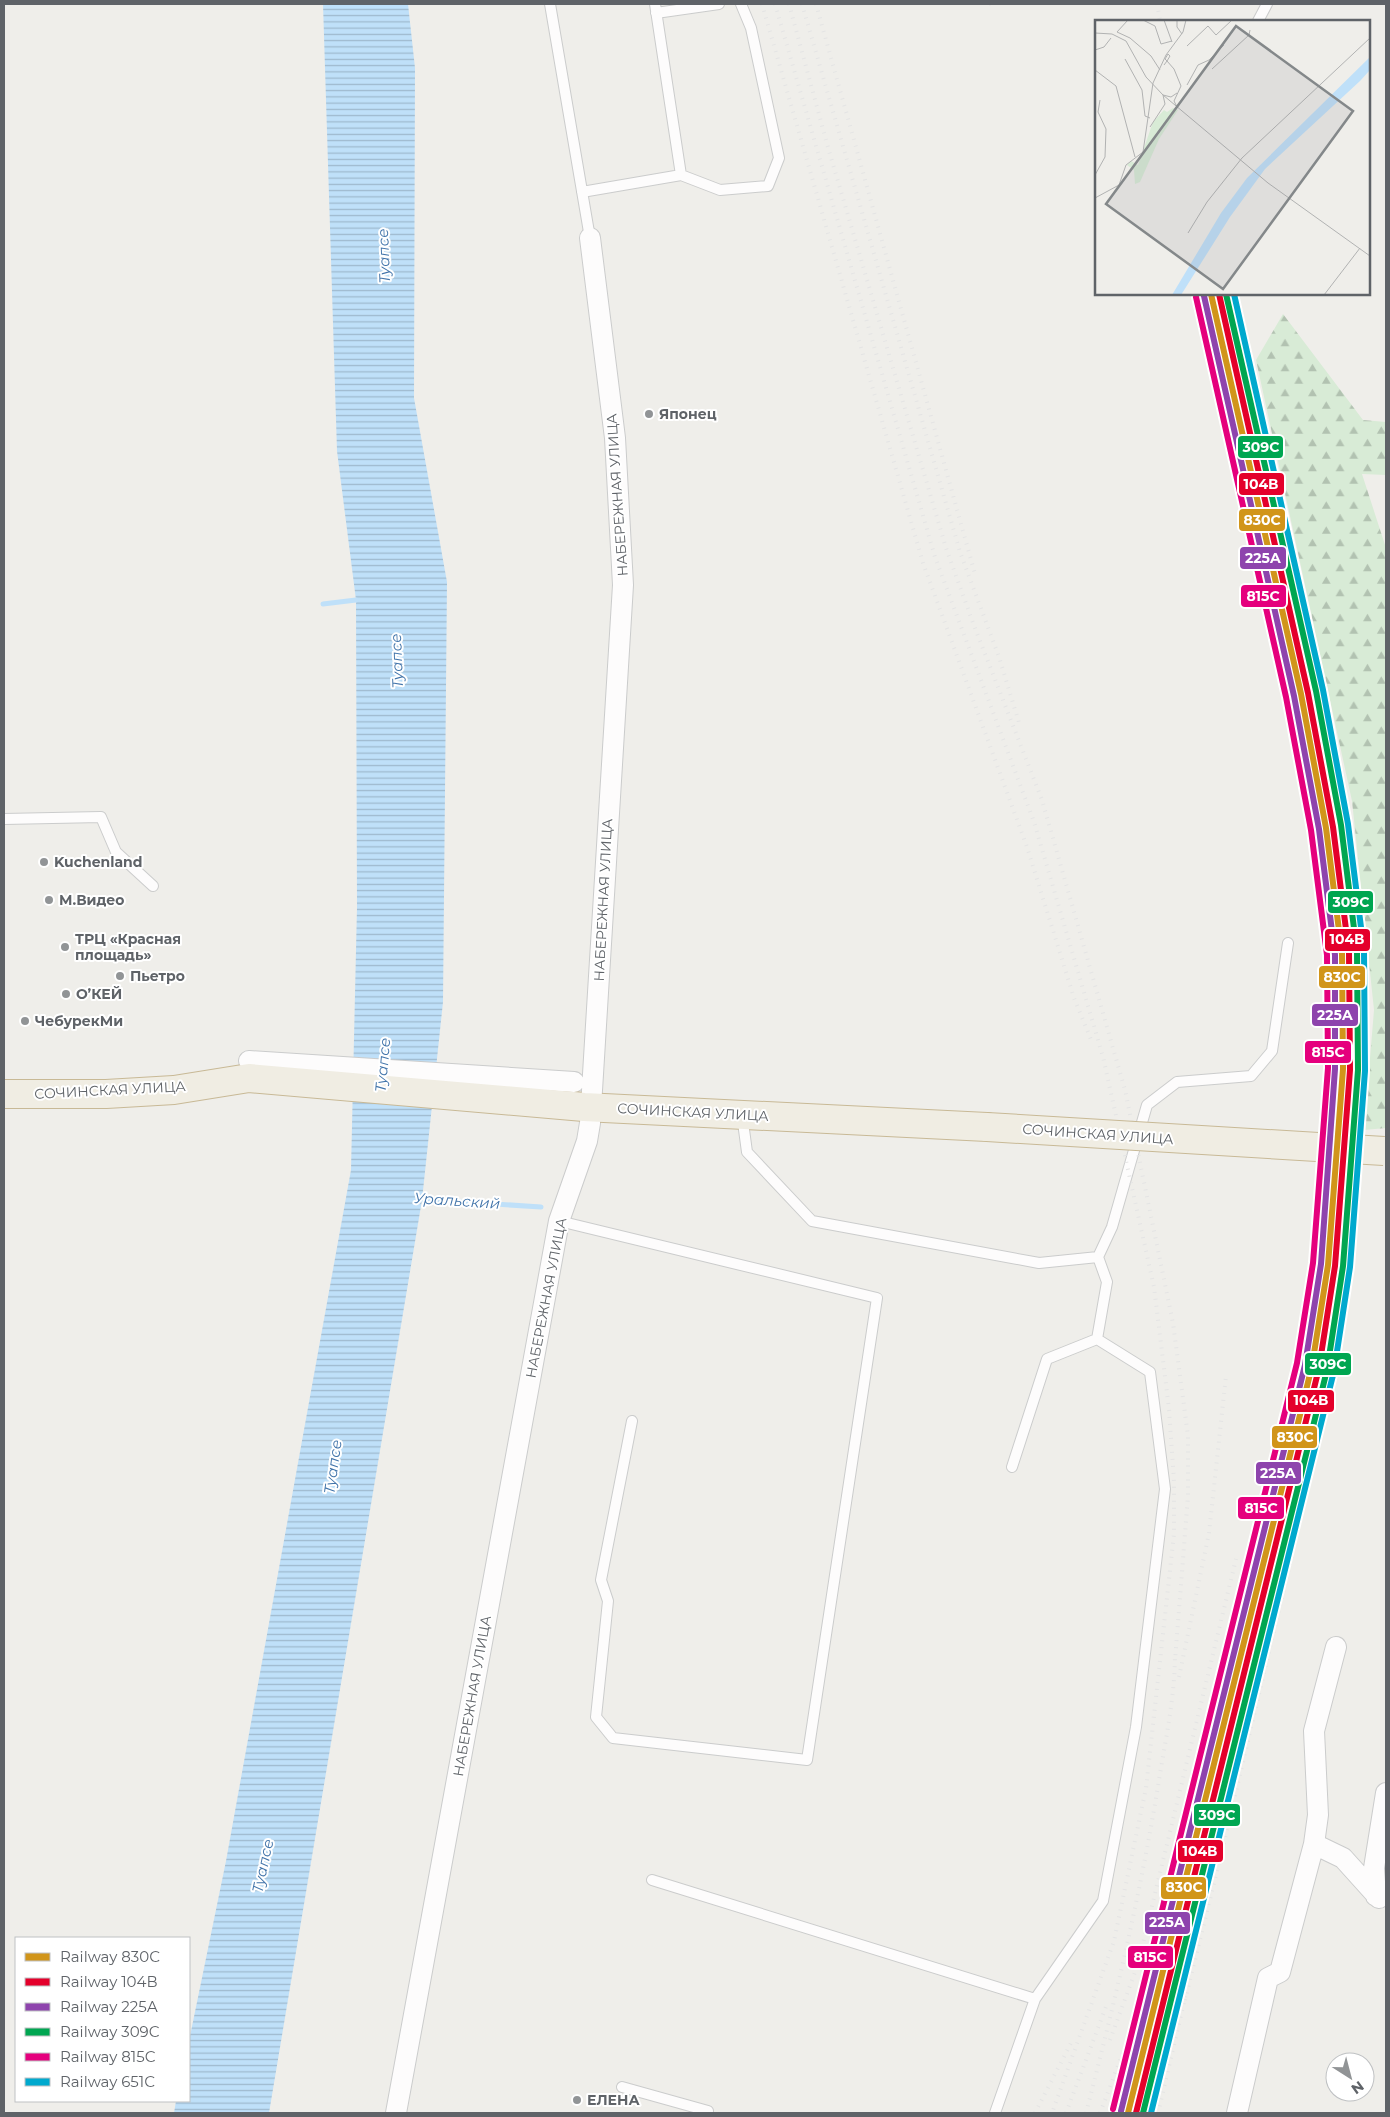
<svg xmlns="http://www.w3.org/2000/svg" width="1390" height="2117" viewBox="0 0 1390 2117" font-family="Montserrat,sans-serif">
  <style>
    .forest { fill: url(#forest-firs) }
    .water { fill: url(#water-rules) }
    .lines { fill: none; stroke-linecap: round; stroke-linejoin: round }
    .stream { stroke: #bfe0f9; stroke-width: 5 }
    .lane-casing { stroke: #cbcccc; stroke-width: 12 }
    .street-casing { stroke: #cbcccc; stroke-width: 22 }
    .highway-casing { stroke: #c8b996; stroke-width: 30 }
    .lane { stroke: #fdfcfc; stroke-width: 10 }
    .street { stroke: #fdfcfc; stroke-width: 20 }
    .highway { stroke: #f0ede3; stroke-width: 28 }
    .rail { stroke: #e4e4e4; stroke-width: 4; stroke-dasharray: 1 6; stroke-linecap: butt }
    .highway-bridge-casing { stroke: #c8b996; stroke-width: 30; stroke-linecap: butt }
    .highway-bridge { stroke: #f0ede3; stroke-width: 28 }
    .rail-1-casing { stroke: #fff; stroke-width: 10 }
    .rail-2-casing { stroke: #fff; stroke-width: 10 }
    .rail-3-casing { stroke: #fff; stroke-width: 10 }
    .rail-4-casing { stroke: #fff; stroke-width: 10 }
    .rail-5-casing { stroke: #fff; stroke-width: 10 }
    .rail-6-casing { stroke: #fff; stroke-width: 10 }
    .rail-1 { stroke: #d1951a; stroke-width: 6 }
    .rail-2 { stroke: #e4002b; stroke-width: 6 }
    .rail-3 { stroke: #8e44ad; stroke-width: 6 }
    .rail-4 { stroke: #00a651; stroke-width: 6 }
    .rail-5 { stroke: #e5007d; stroke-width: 6 }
    .rail-6 { stroke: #00a9ce; stroke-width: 6 }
    .poi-dot { fill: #919496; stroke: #fff; stroke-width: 2 }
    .labels { text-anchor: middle; stroke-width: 4; stroke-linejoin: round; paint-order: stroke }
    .poi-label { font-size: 14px; font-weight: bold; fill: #5f6368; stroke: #fff; text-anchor: start }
    .street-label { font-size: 14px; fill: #5f6368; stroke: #fff }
    .water-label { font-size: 15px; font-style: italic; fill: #4174aa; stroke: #fff }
    .inset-road { fill: none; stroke: #b1b2b2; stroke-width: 1 }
    .view { fill: #84888a; fill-opacity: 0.15; stroke: #84888a; stroke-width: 2.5 }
    .inset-edge { fill: none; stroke: #5f6368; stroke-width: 2.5 }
    .line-badge { stroke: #fff; stroke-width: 2 }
    .badge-label { font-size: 14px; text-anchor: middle; font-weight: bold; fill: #fff }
  </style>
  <defs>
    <pattern id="forest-firs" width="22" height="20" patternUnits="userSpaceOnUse" patternTransform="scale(1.25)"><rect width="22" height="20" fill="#d8ebd6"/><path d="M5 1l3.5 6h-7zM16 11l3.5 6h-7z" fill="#b2c2b1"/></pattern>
    <pattern id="water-rules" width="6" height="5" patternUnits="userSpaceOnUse" patternTransform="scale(1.25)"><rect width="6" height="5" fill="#bfe0f9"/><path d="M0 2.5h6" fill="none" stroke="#9eb9cd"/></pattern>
  </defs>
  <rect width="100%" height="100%" fill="#efeeea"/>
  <path class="forest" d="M1283,314L1363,420L1386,422V475L1362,474L1386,548V1128L1364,1130L1374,1010L1352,801L1256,360Z"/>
  <path class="water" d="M323,4H408L415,68L414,398L447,582L443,1002L422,1200L269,2113H174L176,2101H189V2041L226,1861L351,1170L357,907L356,600L337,451Z"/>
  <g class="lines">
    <path class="stream" d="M323,604L356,600
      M417,1199L541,1207"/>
    <defs>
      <path id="lane" d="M550,4L590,238
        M655,4L681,175
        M656,13L719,4
        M1258,21L1267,4
        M582,192L681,175L720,190L768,186L779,158L751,28L741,4
        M4,819L101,817L116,852L153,886
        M742,1115L747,1152L812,1221L1039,1263L1098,1257L1112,1227L1147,1105L1177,1082L1251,1076L1272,1051L1288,943
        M559,1221L877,1298L807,1760L613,1738L596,1717L608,1601L601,1580L632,1421
        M1012,1467L1047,1359L1097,1339
        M652,1880L1035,1999
        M622,2087L708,2111L707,2113
        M995,2113L1035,1999L1103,1901L1136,1727L1165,1489L1150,1372L1097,1339L1107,1282L1098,1257"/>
      <path id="street" d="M249,1061L574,1082
        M1314,1844L1343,1858L1379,1898
        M1376,1896L1374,1868L1386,1793
        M396,2113L559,1221L587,1141L590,1123L623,585L615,438L590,238
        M1237,2113L1268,1978L1280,1972L1314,1844L1318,1815L1314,1731L1336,1647"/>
      <path id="highway" d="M4,1094H106L174,1090L249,1078L584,1107L987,1127"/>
    </defs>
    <use href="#lane" class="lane-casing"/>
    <use href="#street" class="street-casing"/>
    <use href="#highway" class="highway-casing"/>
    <use href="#lane" class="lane"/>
    <use href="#street" class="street"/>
    <use href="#highway" class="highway"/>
    <path class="rail" d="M762,4L923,563L1027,847L1074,998L1092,1042
      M775,4L935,557L1034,822L1103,1057L1154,1287L1169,1409L1174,1481V1534L1146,1788L1114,1941L1052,2113
      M789,4L827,144L946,548L973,623L1042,800L1125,1090L1173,1323L1188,1436V1496L1175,1660
      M802,4L960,552L999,657L1020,726
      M816,4L975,574
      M991,4L993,9
      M1157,4L1160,21
      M1222,294L1297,618L1332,797L1345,881L1353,996L1352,1106L1341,1243L1325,1366L1224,1780
      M1203,343L1260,508
      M1179,1677L1209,1533L1226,1376
      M1234,1714L1246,1635
      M1195,1935L1206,1856L1225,1773
      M1185,2000L1220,1859L1309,1483
      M1110,2040L1138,1964L1236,1559
      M1145,2078L1156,2004
      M1035,2113L1071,2043
      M1066,2113L1107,2004
      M1086,2113C1114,2005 1140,1896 1158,1786C1165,1742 1175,1698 1175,1654
      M1100,2113L1137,2016
      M1142,2113L1170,2003L1196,1929
      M1158,2113L1186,1994"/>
    <defs>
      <path id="highway-bridge" d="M987,1127L1384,1151"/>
    </defs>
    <use href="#highway-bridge" class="highway-bridge-casing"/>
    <use href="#highway-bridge" class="highway-bridge"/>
    <defs>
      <path id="rail-1" d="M1128,2113L1312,1366L1328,1265L1343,1069L1342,954L1326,828L1301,694L1211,294"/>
      <path id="rail-2" d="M1136,2113L1319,1368L1335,1266L1350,1070L1349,953L1333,827L1308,693L1219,294"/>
      <path id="rail-3" d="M1121,2111L1305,1365L1321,1264L1335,1069V955L1319,829L1294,696L1204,296"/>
      <path id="rail-4" d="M1143,2113L1327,1370L1343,1266L1358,1070L1357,952L1341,825L1316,691L1226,294"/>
      <path id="rail-5" d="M1113,2109L1297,1363L1313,1263L1328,1068L1327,955L1311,830L1286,697L1196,297"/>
      <path id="rail-6" d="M1151,2113L1334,1371L1350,1267L1365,1071L1364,951L1348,824L1323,690L1234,294"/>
    </defs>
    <use href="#rail-1" class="rail-1-casing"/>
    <use href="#rail-2" class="rail-2-casing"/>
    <use href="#rail-3" class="rail-3-casing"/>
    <use href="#rail-4" class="rail-4-casing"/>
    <use href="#rail-5" class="rail-5-casing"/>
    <use href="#rail-6" class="rail-6-casing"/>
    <use href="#rail-1" class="rail-1"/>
    <use href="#rail-2" class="rail-2"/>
    <use href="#rail-3" class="rail-3"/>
    <use href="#rail-4" class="rail-4"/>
    <use href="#rail-5" class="rail-5"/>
    <use href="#rail-6" class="rail-6"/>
  </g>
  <g class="poi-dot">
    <circle cx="649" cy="414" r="5"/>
    <circle cx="44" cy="862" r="5"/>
    <circle cx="49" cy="900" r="5"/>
    <circle cx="65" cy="947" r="5"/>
    <circle cx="120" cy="976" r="5"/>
    <circle cx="66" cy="994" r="5"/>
    <circle cx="25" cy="1021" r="5"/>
    <circle cx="577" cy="2100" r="5"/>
  </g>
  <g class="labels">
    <g class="poi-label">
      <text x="659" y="419">Японец</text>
      <text x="54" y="867">Kuchenland</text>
      <text x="59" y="905">М.Видео</text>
      <text x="75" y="944">ТРЦ «Красная<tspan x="75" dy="16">площадь»</tspan></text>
      <text x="130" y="981">Пьетро</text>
      <text x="76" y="999">О’КЕЙ</text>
      <text x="35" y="1026">ЧебурекМи</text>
      <text x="587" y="2105">ЕЛЕНА</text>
    </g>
    <g class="street-label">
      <text transform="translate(617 495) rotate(-94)" y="5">НАБЕРЕЖНАЯ УЛИЦА</text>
      <text transform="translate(603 900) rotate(-87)" y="5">НАБЕРЕЖНАЯ УЛИЦА</text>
      <text transform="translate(110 1090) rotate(-3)" y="5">СОЧИНСКАЯ УЛИЦА</text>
      <text transform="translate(693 1112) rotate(3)" y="5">СОЧИНСКАЯ УЛИЦА</text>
      <text transform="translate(1098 1134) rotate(4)" y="5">СОЧИНСКАЯ УЛИЦА</text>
      <text transform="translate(546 1298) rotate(-79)" y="5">НАБЕРЕЖНАЯ УЛИЦА</text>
      <text transform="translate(472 1696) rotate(-80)" y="5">НАБЕРЕЖНАЯ УЛИЦА</text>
    </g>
    <g class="water-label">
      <text transform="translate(384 256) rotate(-92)" y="5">Туапсе</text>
      <text transform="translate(397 661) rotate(-92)" y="5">Туапсе</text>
      <text transform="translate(383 1065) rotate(-85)" y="5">Туапсе</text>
      <text transform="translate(457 1201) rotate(4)" y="5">Уральский</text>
      <text transform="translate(333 1467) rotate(-82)" y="5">Туапсе</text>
      <text transform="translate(263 1866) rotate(-78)" y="5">Туапсе</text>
    </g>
  </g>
  <g transform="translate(1095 20)">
    <rect width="275" height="275" fill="#efeeea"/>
    <path d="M78,88L83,90L64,119L45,162L40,164L39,150L32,145L36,141L43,145L58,102L69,90L72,92Z" fill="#d8ebd6"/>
    <path d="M275,37V50L265,61L170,149L135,197L86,275H77L126,193L152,158Z" fill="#bfe0f9"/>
    <path class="inset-road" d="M33,0L22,12L35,18L56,36L65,50M48,0L60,6L66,24L77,21M69,0L77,22M82,0V7L87,14M0,13L17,14L31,21L51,57L68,75L173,163L275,236M92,26L113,6L121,15L137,0M0,30L9,27L16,18M30,39L47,70L50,96L55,98M69,45L72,41L75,36L73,34L70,39L72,41L79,49L86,66L79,81L82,87M117,49L154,15L155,10M0,50L21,66L40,137M92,65L103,45L114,40L129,25M55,107L70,84L68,75L76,77L82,73M0,155L10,137L11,109L3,92L5,80M0,178L24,165L31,145L48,132L58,63L71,35L88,12L91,0M93,213L112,182L147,138L275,18M229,275L265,228"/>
    <path class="view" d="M141,6L258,91L128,269L11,184Z"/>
    <rect width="275" height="275" class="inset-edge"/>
  </g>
  <g class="line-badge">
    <rect x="1237" y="435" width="47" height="24" rx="5" fill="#00a651"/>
    <rect x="1238" y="472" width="47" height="24" rx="5" fill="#e4002b"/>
    <rect x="1238" y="508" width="48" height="24" rx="5" fill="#d1951a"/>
    <rect x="1239" y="546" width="48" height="24" rx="5" fill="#8e44ad"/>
    <rect x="1240" y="584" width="47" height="24" rx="5" fill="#e5007d"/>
    <rect x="1327" y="890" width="47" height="24" rx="5" fill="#00a651"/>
    <rect x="1324" y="928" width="47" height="24" rx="5" fill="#e4002b"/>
    <rect x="1318" y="965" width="48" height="24" rx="5" fill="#d1951a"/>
    <rect x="1311" y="1003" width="48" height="24" rx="5" fill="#8e44ad"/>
    <rect x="1304" y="1040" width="48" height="24" rx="5" fill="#e5007d"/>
    <rect x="1304" y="1352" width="48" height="24" rx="5" fill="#00a651"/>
    <rect x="1287" y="1389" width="48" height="24" rx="5" fill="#e4002b"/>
    <rect x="1271" y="1425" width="47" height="24" rx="5" fill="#d1951a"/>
    <rect x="1255" y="1461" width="47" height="24" rx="5" fill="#8e44ad"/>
    <rect x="1237" y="1496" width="48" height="24" rx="5" fill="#e5007d"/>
    <rect x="1193" y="1803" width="48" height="24" rx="5" fill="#00a651"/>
    <rect x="1177" y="1839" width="47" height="24" rx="5" fill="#e4002b"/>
    <rect x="1160" y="1876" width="47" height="24" rx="5" fill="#d1951a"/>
    <rect x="1144" y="1911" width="47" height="24" rx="5" fill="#8e44ad"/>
    <rect x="1127" y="1945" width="47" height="24" rx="5" fill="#e5007d"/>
  </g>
  <g class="badge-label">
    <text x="1261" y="452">309С</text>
    <text x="1261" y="489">104В</text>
    <text x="1262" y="525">830С</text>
    <text x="1263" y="563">225А</text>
    <text x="1263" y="601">815С</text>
    <text x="1351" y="907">309С</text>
    <text x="1347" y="944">104В</text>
    <text x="1342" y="982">830С</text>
    <text x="1335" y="1020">225А</text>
    <text x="1328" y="1057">815С</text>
    <text x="1328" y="1369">309С</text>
    <text x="1311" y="1405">104В</text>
    <text x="1295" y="1442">830С</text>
    <text x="1278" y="1478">225А</text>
    <text x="1261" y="1513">815С</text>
    <text x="1217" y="1820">309С</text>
    <text x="1200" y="1856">104В</text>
    <text x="1184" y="1892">830С</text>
    <text x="1167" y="1927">225А</text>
    <text x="1150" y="1962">815С</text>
  </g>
  <rect width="1390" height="2117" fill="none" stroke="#5f6368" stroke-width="10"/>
  <rect x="15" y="1937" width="175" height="165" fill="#ffffff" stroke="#bfc1c3"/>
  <rect x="25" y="1953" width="25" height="8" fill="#d1951a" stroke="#bfc1c3"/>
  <text x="60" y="1962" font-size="15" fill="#5f6368">Railway 830С</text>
  <rect x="25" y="1978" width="25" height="8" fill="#e4002b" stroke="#bfc1c3"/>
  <text x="60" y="1987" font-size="15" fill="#5f6368">Railway 104В</text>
  <rect x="25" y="2003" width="25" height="8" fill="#8e44ad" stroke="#bfc1c3"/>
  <text x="60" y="2012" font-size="15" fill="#5f6368">Railway 225А</text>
  <rect x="25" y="2028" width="25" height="8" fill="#00a651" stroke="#bfc1c3"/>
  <text x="60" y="2037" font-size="15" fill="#5f6368">Railway 309С</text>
  <rect x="25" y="2053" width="25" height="8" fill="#e5007d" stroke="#bfc1c3"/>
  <text x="60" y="2062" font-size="15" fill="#5f6368">Railway 815С</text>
  <rect x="25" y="2078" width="25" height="8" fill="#00a9ce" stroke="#bfc1c3"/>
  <text x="60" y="2087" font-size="15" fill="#5f6368">Railway 651С</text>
  <g transform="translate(1350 2077) rotate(144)"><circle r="24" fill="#ffffff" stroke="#bfc1c3"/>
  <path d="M0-4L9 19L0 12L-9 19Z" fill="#919496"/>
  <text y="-8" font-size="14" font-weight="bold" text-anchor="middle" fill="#5f6368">N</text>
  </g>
</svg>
